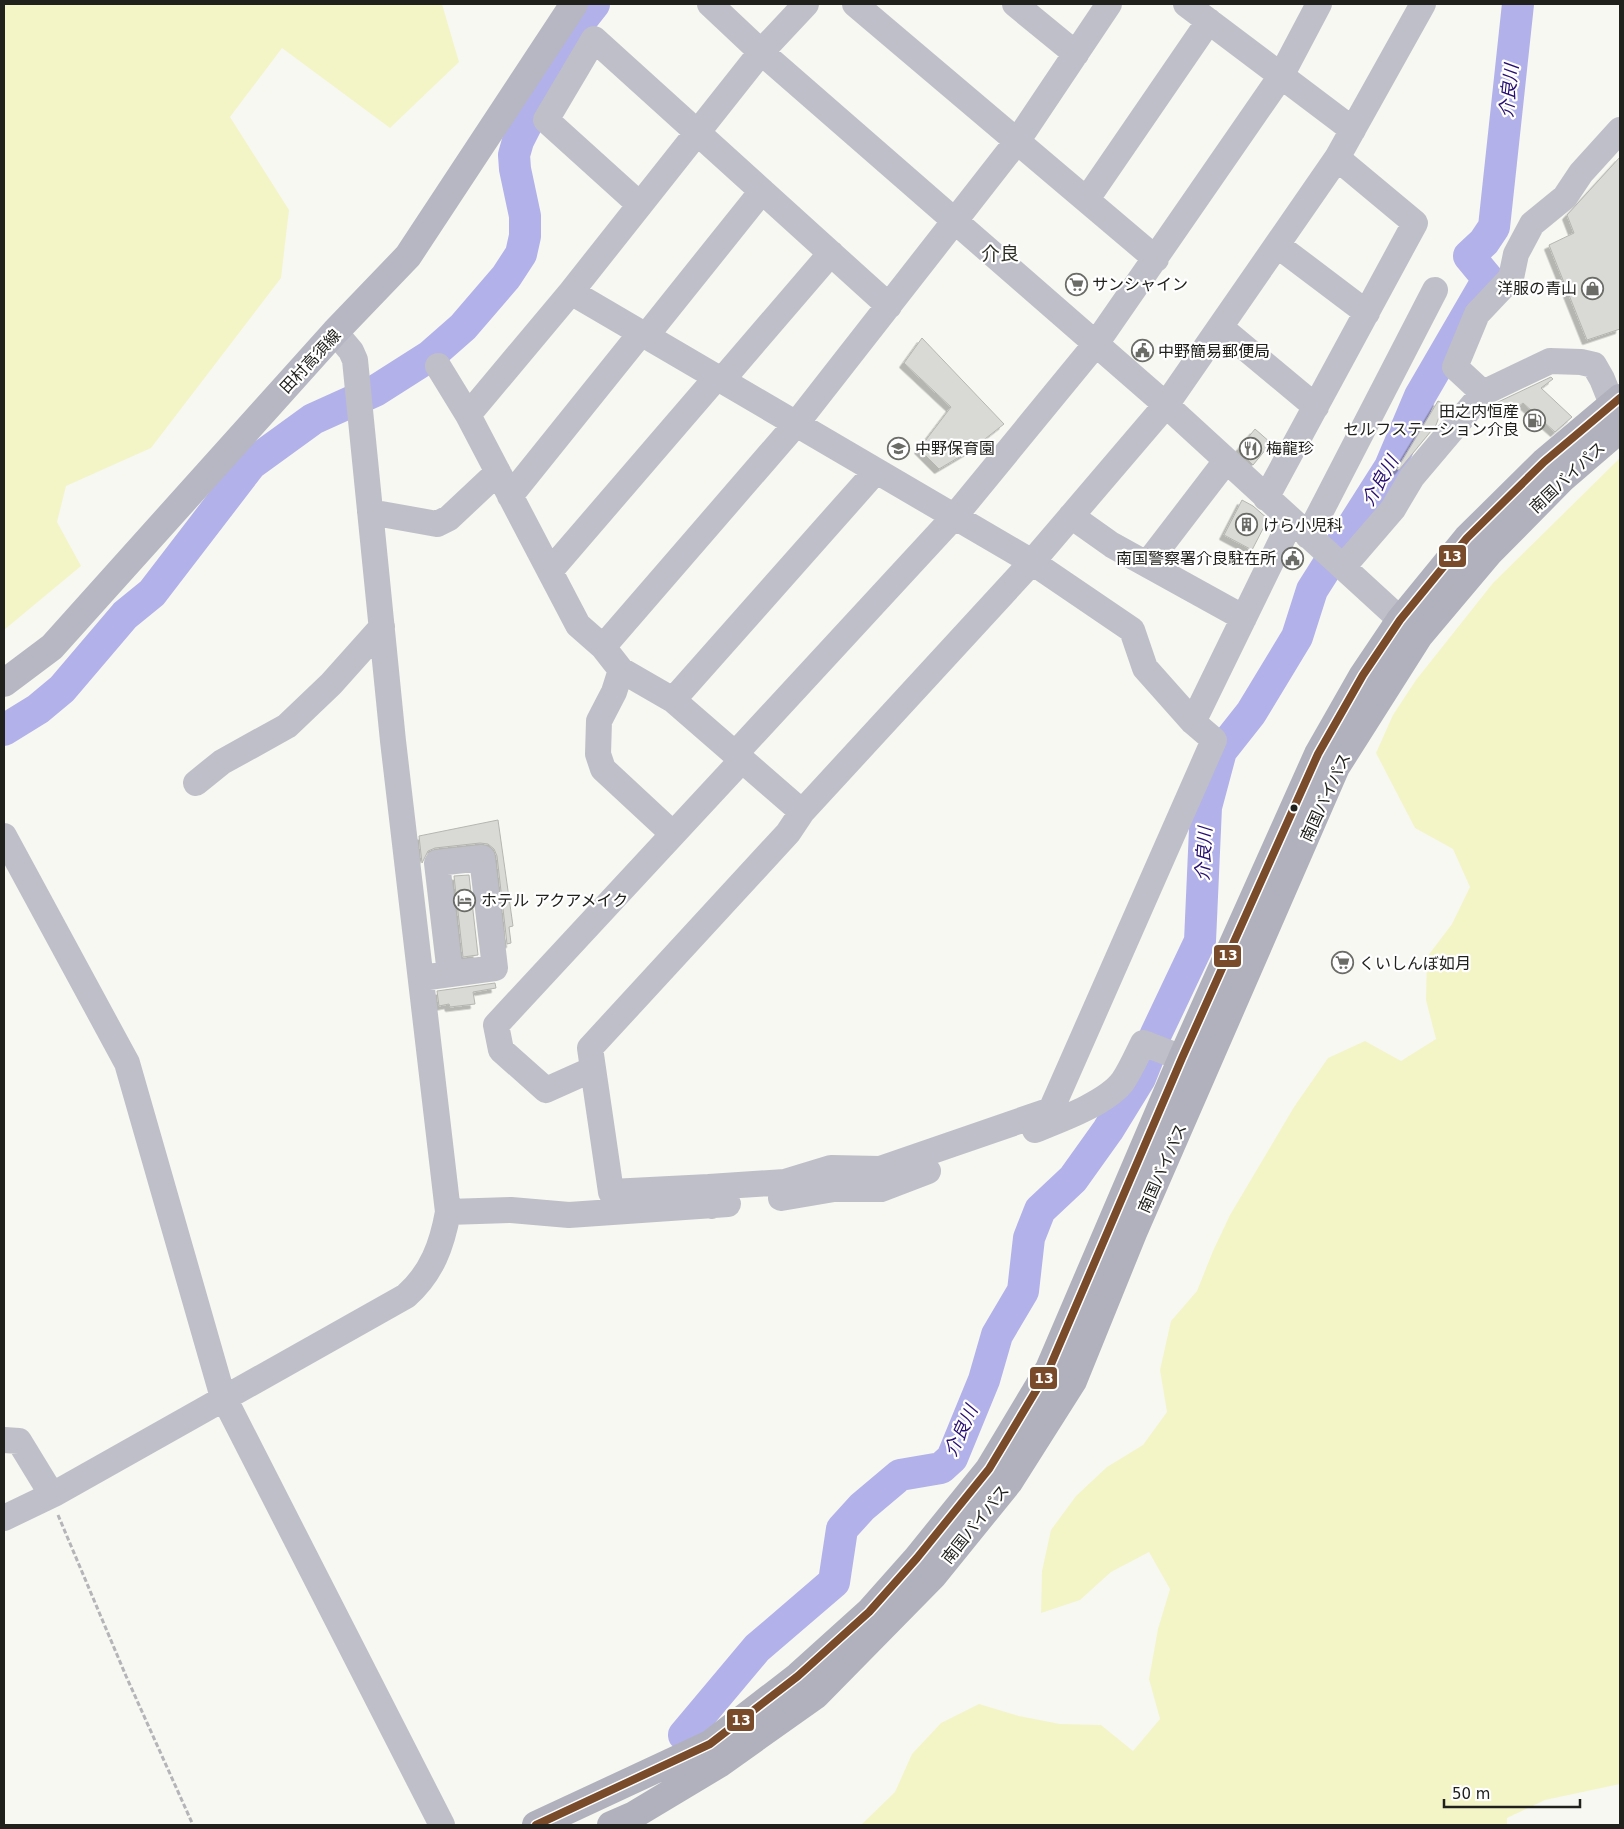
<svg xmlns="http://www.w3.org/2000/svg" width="1624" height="1829" viewBox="0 0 1624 1829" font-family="'DejaVu Sans','Noto Sans JP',sans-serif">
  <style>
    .green { fill: #f3f5c7 }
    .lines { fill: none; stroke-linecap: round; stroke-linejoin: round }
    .river { stroke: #b2b1e9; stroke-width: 32 }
    .building { fill: #d9d9d5; stroke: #b5b6b1; filter: url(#shadow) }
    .path { stroke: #b4b4b9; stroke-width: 3; stroke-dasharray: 5 2.5; stroke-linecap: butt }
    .minor { stroke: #bfbfc9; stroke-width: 26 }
    .major { stroke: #b6b7c2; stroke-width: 28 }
    .highway { stroke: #b0b1bc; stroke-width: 28 }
    .bus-1-casing { stroke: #fff; stroke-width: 11 }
    .bus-1 { stroke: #7a4b2a; stroke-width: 8 }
    .bus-dot { fill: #20201d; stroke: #fff; stroke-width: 2 }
    .labels { text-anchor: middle; stroke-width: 4.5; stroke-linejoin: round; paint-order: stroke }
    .poi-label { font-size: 16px; fill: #20201d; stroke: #fff; text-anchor: start }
    .street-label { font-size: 16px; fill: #20201d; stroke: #fff }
    .water-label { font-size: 18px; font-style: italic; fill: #280e70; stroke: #fff }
    .quarter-label { font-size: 19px; fill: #2e2f27; stroke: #fff }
    .line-badge { stroke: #fff; stroke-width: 2 }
    .badge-label { font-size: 14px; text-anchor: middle; font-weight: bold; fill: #fff }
  </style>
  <defs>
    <filter id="shadow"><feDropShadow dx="-4.5" dy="4.5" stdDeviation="0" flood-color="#0004"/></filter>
  </defs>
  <rect width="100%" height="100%" fill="#f7f8f2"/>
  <path class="green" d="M4,4H442L459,62L390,128L282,48L230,117L289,210L281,278L151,448L66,486L57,522L81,566L4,630Z
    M1620,458V1784L1545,1800L1507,1818V1825H861L895,1792L912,1754L941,1723L979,1704L1019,1716L1060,1724L1101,1725L1133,1751L1160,1719L1149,1679L1158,1629L1170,1589L1149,1552L1111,1572L1080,1600L1041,1613L1042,1571L1051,1530L1076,1496L1107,1467L1143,1445L1167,1412L1160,1370L1171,1321L1197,1291L1213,1251L1230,1215L1294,1107L1328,1058L1365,1041L1401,1061L1436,1039L1426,1000L1427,957L1452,924L1470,887L1453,849L1415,828L1376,753L1393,715L1416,680L1493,583Z"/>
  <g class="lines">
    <path class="river" d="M4,730L38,709L62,689L125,615L152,593L251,464L313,419L375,391L430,356L463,327L506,277L521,254L525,236V216L515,169L514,155L518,141L551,76L583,18L594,4
      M1155,1036L1200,941L1206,807L1221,751L1251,713L1297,637L1312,590L1390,467L1420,396L1488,279L1469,256L1484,242L1494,227L1518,4
      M684,1735L757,1648L834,1582L842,1529L862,1507L900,1475L941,1468L952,1458L984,1380L997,1335L1023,1291L1029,1238L1040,1210L1073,1179L1108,1130L1140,1078L1150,1053"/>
  </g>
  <path class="building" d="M1620,157V329L1587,340L1549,245L1574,233L1567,215Z
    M922,338L1004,424L971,450L939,469L919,449L951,407L904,363Z
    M1551,377L1553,379L1541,388L1572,417L1555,432L1523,403L1509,414L1496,403Z
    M1438,401L1444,404L1436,425L1399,470L1397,469Z
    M1255,429L1271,443L1253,465L1238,450Z
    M1242,500L1253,506L1268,519L1252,550L1224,535Z
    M498,820L513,926L509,927L511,943L507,944L497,856L494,849L488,844L480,843L435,848L428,851L422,863L419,836Z
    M469,875L478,955L463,957L454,876Z
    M495,983L496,988L473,992L475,1004L450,1007L449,1004L439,1006L437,991Z"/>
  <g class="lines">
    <path class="path" d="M58,1515L126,1676L193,1825"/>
    <path class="minor" d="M710,4L761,52L1166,405L1416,634
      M855,4L1156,259
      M1015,4L1076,54
      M1186,4L1353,130
      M1087,199L1209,21
      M640,205L546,120L594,39L889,306
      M1277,245L1367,313
      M571,292L1032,562L1132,630L1145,668L1193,722L1214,740L1051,1110L880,1169L831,1168L785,1182L709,1187
      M1220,327L1316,407
      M646,336L762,191
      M438,366L468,415
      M722,380L831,253
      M1483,393L1455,367L1477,314L1511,278L1516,254L1532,224L1565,197L1581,173L1620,130
      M510,496L641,333
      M1266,498L1415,223L1337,158
      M370,512L437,524L449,518L498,472
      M1071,516L1112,545L1244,618
      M1308,536L1435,290
      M1147,564L1226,461
      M1343,567L1393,509L1412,477L1483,393L1550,361L1581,362L1594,365L1602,379L1620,424
      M550,571L717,377
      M603,647L796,424L1018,140L1109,4
      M621,670L614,692L599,721L598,754L603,769L673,834
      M673,700L876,471
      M1193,722L1291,521
      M735,754L954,517L1095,345L1281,76L1319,4
      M196,783L222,762L287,726L331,684L382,627
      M802,812L673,700L621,670L603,647L578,625L468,415L571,292L761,52L806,4
      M4,836L127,1063L222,1394L442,1825
      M421,978L495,968L482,858L437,863L450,974
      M593,1069L546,1090L501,1050L496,1025L742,760
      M1035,1130C1060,1120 1107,1103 1123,1081C1131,1069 1137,1055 1143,1043L1182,1058
      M781,1198L834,1189H881L928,1171
      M711,1206L709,1187L611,1192L590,1048L788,833L802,812L1032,562L1166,405L1337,158L1423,4
      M448,1212L511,1210L569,1215L728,1204
      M4,1440L19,1441L52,1495
      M4,1518L56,1493L406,1296C432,1273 442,1245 448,1212L393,741L355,360L351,351L335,332"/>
    <path class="major" d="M4,683L52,647L335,332L408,256L574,4"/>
    <path class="highway" d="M536,1825L710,1744L798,1676L869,1612L917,1558L989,1469L1049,1369L1182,1058L1318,754L1363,675L1400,620L1467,538L1544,462L1620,398
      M611,1825L634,1815L719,1764L816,1695L933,1576L1009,1482L1073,1381L1133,1233L1336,767L1419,636L1489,553L1562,479L1620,429"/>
    <defs>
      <path id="bus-1" d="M536,1825L710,1744L798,1676L869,1612L917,1558L989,1469L1049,1369L1182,1058L1318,754L1363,675L1400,620L1467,538L1544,462L1620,398"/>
    </defs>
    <use href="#bus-1" class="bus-1-casing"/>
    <use href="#bus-1" class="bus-1"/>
  </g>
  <defs>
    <symbol id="supermarket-ring" viewBox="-11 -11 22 22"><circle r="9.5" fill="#fff" stroke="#6b6c68" stroke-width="1.5"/><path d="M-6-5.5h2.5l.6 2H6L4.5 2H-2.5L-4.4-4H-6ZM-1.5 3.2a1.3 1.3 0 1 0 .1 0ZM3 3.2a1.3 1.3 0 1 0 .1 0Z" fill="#6b6c68"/></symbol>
    <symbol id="shop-ring" viewBox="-11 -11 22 22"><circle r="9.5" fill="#fff" stroke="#6b6c68" stroke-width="1.5"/><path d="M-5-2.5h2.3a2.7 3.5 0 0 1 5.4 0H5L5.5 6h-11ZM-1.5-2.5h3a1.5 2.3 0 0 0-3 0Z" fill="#6b6c68"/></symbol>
    <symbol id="civic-ring" viewBox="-11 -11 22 22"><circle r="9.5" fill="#fff" stroke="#6b6c68" stroke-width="1.5"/><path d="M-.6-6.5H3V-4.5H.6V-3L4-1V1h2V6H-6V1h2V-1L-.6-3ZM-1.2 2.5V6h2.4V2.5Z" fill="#6b6c68"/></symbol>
    <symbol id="fuel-ring" viewBox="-11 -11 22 22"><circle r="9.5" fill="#fff" stroke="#6b6c68" stroke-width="1.5"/><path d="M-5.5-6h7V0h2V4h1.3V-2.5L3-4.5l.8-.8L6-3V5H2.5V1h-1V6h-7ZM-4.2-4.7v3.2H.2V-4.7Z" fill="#6b6c68"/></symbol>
    <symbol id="school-ring" viewBox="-11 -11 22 22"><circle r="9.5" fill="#fff" stroke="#6b6c68" stroke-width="1.5"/><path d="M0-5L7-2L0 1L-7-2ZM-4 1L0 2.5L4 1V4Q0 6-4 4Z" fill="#6b6c68"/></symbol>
    <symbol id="restaurant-ring" viewBox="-11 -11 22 22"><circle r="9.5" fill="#fff" stroke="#6b6c68" stroke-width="1.5"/><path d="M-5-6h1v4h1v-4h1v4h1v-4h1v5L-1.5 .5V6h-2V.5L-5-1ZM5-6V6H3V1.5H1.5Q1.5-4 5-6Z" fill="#6b6c68"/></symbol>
    <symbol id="building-ring" viewBox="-11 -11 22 22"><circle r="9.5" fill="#fff" stroke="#6b6c68" stroke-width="1.5"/><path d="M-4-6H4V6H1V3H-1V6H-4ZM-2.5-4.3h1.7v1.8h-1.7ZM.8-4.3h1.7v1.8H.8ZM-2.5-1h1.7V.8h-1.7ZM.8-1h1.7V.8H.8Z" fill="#6b6c68"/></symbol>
    <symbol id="hotel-ring" viewBox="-11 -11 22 22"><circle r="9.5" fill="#fff" stroke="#6b6c68" stroke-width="1.5"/><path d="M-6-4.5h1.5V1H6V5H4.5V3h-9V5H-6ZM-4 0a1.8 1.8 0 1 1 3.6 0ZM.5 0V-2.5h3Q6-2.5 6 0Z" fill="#6b6c68"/></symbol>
  </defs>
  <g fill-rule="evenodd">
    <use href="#supermarket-ring" x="1064" y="272" width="25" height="25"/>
    <use href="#shop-ring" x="1580" y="276" width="25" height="25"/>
    <use href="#civic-ring" x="1130" y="338" width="25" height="25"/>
    <use href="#fuel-ring" x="1522" y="408" width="25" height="25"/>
    <use href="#school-ring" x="886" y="436" width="25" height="25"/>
    <use href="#restaurant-ring" x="1238" y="436" width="25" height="25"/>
    <use href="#building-ring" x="1234" y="512" width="25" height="25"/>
    <use href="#civic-ring" x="1280" y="546" width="25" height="25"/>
    <use href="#hotel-ring" x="452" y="888" width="25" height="25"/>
    <use href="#supermarket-ring" x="1330" y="950" width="25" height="25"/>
  </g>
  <circle class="bus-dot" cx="1294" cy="808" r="4.5"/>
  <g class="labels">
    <g class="poi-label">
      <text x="1092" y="290">サンシャイン</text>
      <text x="1577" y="294" text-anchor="end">洋服の青山</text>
      <text x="1158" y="357">中野簡易郵便局</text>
      <text x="1519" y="417" text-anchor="end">田之内恒産<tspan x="1519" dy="18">セルフステーション介良</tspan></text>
      <text x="915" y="454">中野保育園</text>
      <text x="1266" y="454">梅龍珍</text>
      <text x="1263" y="531">けら小児科</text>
      <text x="1276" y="564" text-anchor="end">南国警察署介良駐在所</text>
      <text x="481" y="906">ホテル アクアメイク</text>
      <text x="1359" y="969">くいしんぼ如月</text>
    </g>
    <g class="street-label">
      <text transform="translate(310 361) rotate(-47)" y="6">田村高須線</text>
      <text transform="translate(1567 477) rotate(-43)" y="6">南国バイパス</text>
      <text transform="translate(1325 797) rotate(-65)" y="6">南国バイパス</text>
      <text transform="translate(1162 1168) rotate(-66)" y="6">南国バイパス</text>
      <text transform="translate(975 1524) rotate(-51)" y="6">南国バイパス</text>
    </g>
    <g class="water-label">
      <text transform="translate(1509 91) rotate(-84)" y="6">介良川</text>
      <text transform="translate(1380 481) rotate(-60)" y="6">介良川</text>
      <text transform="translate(1204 854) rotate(-87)" y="6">介良川</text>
      <text transform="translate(961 1431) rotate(-65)" y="6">介良川</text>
    </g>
    <g class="quarter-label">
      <text x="1000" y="260">介良</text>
    </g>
  </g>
  <g class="line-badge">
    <rect x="1438" y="544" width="29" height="24" rx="5" fill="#7a4b2a"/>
    <rect x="1213" y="944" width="29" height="24" rx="5" fill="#7a4b2a"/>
    <rect x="1029" y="1366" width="29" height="24" rx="5" fill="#7a4b2a"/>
    <rect x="726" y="1708" width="29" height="24" rx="5" fill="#7a4b2a"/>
  </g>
  <g class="badge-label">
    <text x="1452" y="561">13</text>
    <text x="1228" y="960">13</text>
    <text x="1044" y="1383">13</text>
    <text x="741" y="1725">13</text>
  </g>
  <rect width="1624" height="1829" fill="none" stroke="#20201d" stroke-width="10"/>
  <path d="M1444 1799v8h136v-8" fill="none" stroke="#20201d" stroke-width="2.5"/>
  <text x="1452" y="1799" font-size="15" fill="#20201d" stroke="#ffffff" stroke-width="4" paint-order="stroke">50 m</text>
</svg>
